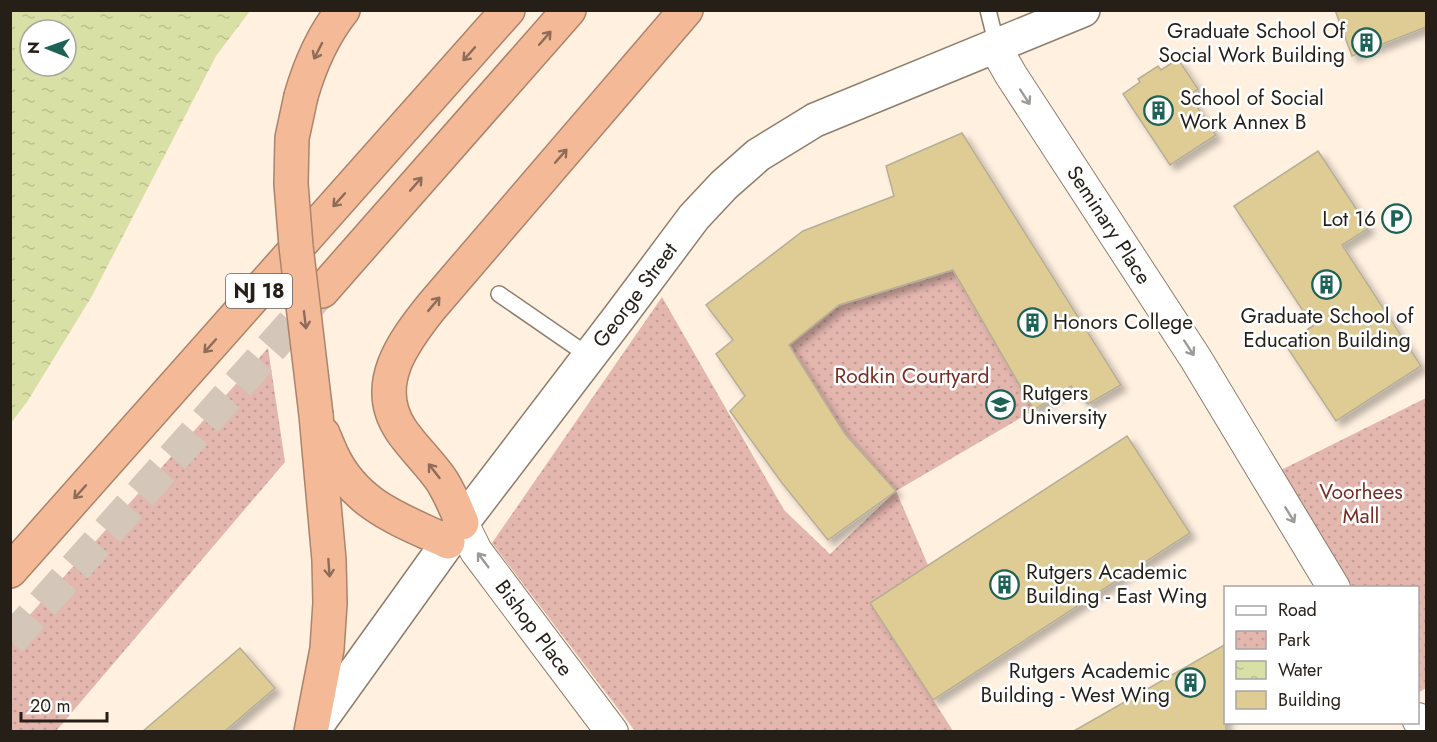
<svg xmlns="http://www.w3.org/2000/svg" width="1437" height="742" viewBox="0 0 1437 742" font-family="Jost,sans-serif">
  <style>
    .park { fill: url(#park-dots) }
    .water { fill: url(#water-ripples); fill-rule: evenodd }
    .building { fill: #decc94; stroke: #b6af97; stroke-width: 1.5; filter: url(#shadow) }
    .lines { fill: none; stroke-linecap: round; stroke-linejoin: round }
    .motorway-tunnel { stroke: #d4c6b8; stroke-width: 33; stroke-dasharray: 33 16; stroke-linecap: butt }
    .service-casing { stroke: #8e7e6b; stroke-width: 18 }
    .minor-casing { stroke: #8e7e6b; stroke-width: 34 }
    .tertiary-casing { stroke: #8e7e6b; stroke-width: 36 }
    .motorway-casing { stroke: #ac836b; stroke-width: 36 }
    .service { stroke: #fff; stroke-width: 15 }
    .minor { stroke: #fff; stroke-width: 32 }
    .tertiary { stroke: #fff; stroke-width: 33 }
    .motorway { stroke: #f4b997; stroke-width: 33 }
    .motorway-bridge-casing { stroke: #ac836b; stroke-width: 36; stroke-linecap: butt }
    .motorway-bridge { stroke: #f4b997; stroke-width: 33 }
    .oneway { stroke: #8d6c58 }
    .oneway2 { stroke: #9d9a97 }
    .labels { text-anchor: middle; stroke-width: 5; stroke-linejoin: round; paint-order: stroke }
    .shield { fill: #fff; stroke: #67625d; stroke-width: 1.5 }
    .shield-label { font-size: 20px; font-weight: bold; fill: #261f18 }
    .poi-label { font-size: 21px; fill: #261f18; stroke: #fff; text-anchor: start }
    .street-label { font-size: 21px; fill: #261f18; stroke: #fff }
    .park-label { font-size: 21px; fill: #772d23; stroke: #fff }
  </style>
  <defs>
    <pattern id="park-dots" width="8" height="8" patternUnits="userSpaceOnUse" patternTransform="scale(1.5)"><rect width="8" height="8" fill="#e3b6ae"/><path d="M2 2h.1M6 6h.1" fill="none" stroke="#c39c95" stroke-width="1.8" stroke-linecap="round"/></pattern>
    <pattern id="water-ripples" width="26" height="14" patternUnits="userSpaceOnUse" patternTransform="scale(1.5)"><rect width="26" height="14" fill="#d9e0a6"/><path d="M2 4q2-2 4 0t4 0M15 11q2-2 4 0t4 0" fill="none" stroke="#bac08e"/></pattern>
    <filter id="shadow"><feDropShadow dx="5.5" dy="5.5" stdDeviation="3" flood-color="#0004"/></filter>
  </defs>
  <rect width="100%" height="100%" fill="#fff0e0"/>
  <path class="park" d="M953,270L1034,410L896,491L928,565L871,603L953,731H635L492,543L662,297L784,510L830,554L896,491L845,434L789,345L839,305Z
    M268,348L285,462L56,731H11V636Z
    M1426,398V688L1418,693V588L1336,587L1267,477Z"/>
  <path class="water" d="M11,10L250,11L216,56L92,296L27,402L11,423ZM30,30H66V66H30Z"/>
  <path class="building" d="M1335,10H1426V27L1352,56Z
    M1178,59L1198,89L1189,95L1216,135L1170,165L1123,94L1140,82L1138,79L1158,66L1161,70Z
    M962,133L1121,385L1088,404L1071,386L1034,410L953,270L839,305L789,345L845,434L896,491L828,540L782,483L730,411L745,396L716,354L733,340L706,305L803,231L894,196L886,166Z
    M1318,151L1369,228L1342,245L1421,366L1336,421L1285,344L1313,326L1234,206Z
    M1127,436L1190,533L933,700L870,603Z
    M1226,644V732H1072Z
    M240,648L275,688L224,732H142Z"/>
  <g class="lines">
    <path class="motorway-tunnel" d="M10,641L318,295"/>
    <defs>
      <path id="service" d="M988,10L997,46
        M499,294L589,356"/>
      <path id="minor" d="M997,46L1003,61L1011,75L1196,359L1334,588
        M462,523L476,551L612,732
        M1418,719L1425,732"/>
      <path id="tertiary" d="M312,732L462,523L620,316L694,217L724,185L758,155L815,120L1083,10"/>
      <path id="motorway" d="M301,96C310,65 323,35 343,10
        M322,291L569,10
        M323,434C326,441 329,448 332,455C356,506 401,520 448,542
        M462,523C456,508 450,494 442,481C430,463 413,448 401,430C371,385 403,342 432,306L686,10
        M10,571L508,10
        M311,732L327,649L330,603L329,560L316,415"/>
    </defs>
    <use href="#service" class="service-casing"/>
    <use href="#minor" class="minor-casing"/>
    <use href="#tertiary" class="tertiary-casing"/>
    <use href="#motorway" class="motorway-casing"/>
    <use href="#service" class="service"/>
    <use href="#minor" class="minor"/>
    <use href="#tertiary" class="tertiary"/>
    <use href="#motorway" class="motorway"/>
    <defs>
      <path id="motorway-bridge" d="M301,96L292,138L291,184L296,246L316,415"/>
    </defs>
    <use href="#motorway-bridge" class="motorway-bridge-casing"/>
    <use href="#motorway-bridge" class="motorway-bridge"/>
  </g>
  <defs><path id="oneway-shaft" d="M-6 0H5M1.5-3L5.5 0L1.5 3" fill="none" stroke-width="1.6" stroke-linecap="round" stroke-linejoin="round" transform="scale(1.5)"/></defs>
  <g class="oneway">
    <use href="#oneway-shaft" transform="translate(545 38) rotate(-49)"/>
    <use href="#oneway-shaft" transform="translate(318 51) rotate(117)"/>
    <use href="#oneway-shaft" transform="translate(469 54) rotate(132)"/>
    <use href="#oneway-shaft" transform="translate(561 156) rotate(-49)"/>
    <use href="#oneway-shaft" transform="translate(416 184) rotate(-49)"/>
    <use href="#oneway-shaft" transform="translate(339 200) rotate(132)"/>
    <use href="#oneway-shaft" transform="translate(434 304) rotate(-50)"/>
    <use href="#oneway-shaft" transform="translate(305 320) rotate(83)"/>
    <use href="#oneway-shaft" transform="translate(210 346) rotate(132)"/>
    <use href="#oneway-shaft" transform="translate(434 471) rotate(-128)"/>
    <use href="#oneway-shaft" transform="translate(80 492) rotate(132)"/>
    <use href="#oneway-shaft" transform="translate(329 568) rotate(86)"/>
  </g>
  <g class="oneway2">
    <use href="#oneway-shaft" transform="translate(1025 97) rotate(57)"/>
    <use href="#oneway-shaft" transform="translate(1189 348) rotate(57)"/>
    <use href="#oneway-shaft" transform="translate(1290 515) rotate(59)"/>
    <use href="#oneway-shaft" transform="translate(483 560) rotate(-127)"/>
  </g>
  <defs>
    <symbol id="building-ring" viewBox="-11 -11 22 22"><circle r="9.5" fill="#fff" stroke="#1d6254" stroke-width="1.5"/><path d="M-4-6H4V6H1V3H-1V6H-4ZM-2.5-4.3h1.7v1.8h-1.7ZM.8-4.3h1.7v1.8H.8ZM-2.5-1h1.7V.8h-1.7ZM.8-1h1.7V.8H.8Z" fill="#1d6254"/></symbol>
    <symbol id="parking-ring" viewBox="-11 -11 22 22"><circle r="9.5" fill="#fff" stroke="#1d6254" stroke-width="1.5"/><path d="M-3.5-5.5H1a3.5 3.5 0 0 1 0 7H-1V5.5H-3.5ZM-1-3.4V-.6H.8a1.4 1.4 0 0 0 0-2.8Z" fill="#1d6254"/></symbol>
    <symbol id="university-ring" viewBox="-11 -11 22 22"><circle r="9.5" fill="#fff" stroke="#1d6254" stroke-width="1.5"/><path d="M0-5L7-2L0 1L-7-2ZM-4 1L0 2.5L4 1V4Q0 6-4 4Z" fill="#1d6254"/></symbol>
  </defs>
  <g fill-rule="evenodd">
    <use href="#building-ring" x="1350" y="26" width="33" height="33"/>
    <use href="#building-ring" x="1142" y="94" width="33" height="33"/>
    <use href="#parking-ring" x="1380" y="202" width="33" height="33"/>
    <use href="#building-ring" x="1310" y="268" width="33" height="33"/>
    <use href="#building-ring" x="1016" y="306" width="33" height="33"/>
    <use href="#university-ring" x="984" y="388" width="33" height="33"/>
    <use href="#building-ring" x="988" y="568" width="33" height="33"/>
    <use href="#building-ring" x="1174" y="666" width="33" height="33"/>
  </g>
  <g class="labels">
    <rect class="shield" x="226" y="274" width="66" height="34" rx="4.5"/>
    <g class="shield-label">
      <text x="259" y="298">NJ 18</text>
    </g>
    <g class="poi-label">
      <text x="1345" y="38" text-anchor="end">Graduate School Of<tspan x="1345" dy="24">Social Work Building</tspan></text>
      <text x="1180" y="105">School of Social<tspan x="1180" dy="24">Work Annex B</tspan></text>
      <text x="1376" y="226" text-anchor="end">Lot 16</text>
      <text x="1327" y="323" text-anchor="middle">Graduate School of<tspan x="1327" dy="24">Education Building</tspan></text>
      <text x="1053" y="329">Honors College</text>
      <text x="1022" y="400">Rutgers<tspan x="1022" dy="24">University</tspan></text>
      <text x="1026" y="579">Rutgers Academic<tspan x="1026" dy="24">Building - East Wing</tspan></text>
      <text x="1170" y="678" text-anchor="end">Rutgers Academic<tspan x="1170" dy="24">Building - West Wing</tspan></text>
    </g>
    <g class="street-label">
      <text transform="translate(1109 225) rotate(57)" y="7">Seminary Place</text>
      <text transform="translate(635 295) rotate(-53)" y="7">George Street</text>
      <text transform="translate(534 628) rotate(53)" y="7">Bishop Place</text>
    </g>
    <g class="park-label">
      <text x="912" y="383">Rodkin Courtyard</text>
      <text x="1361" y="499">Voorhees<tspan x="1361" dy="24">Mall</tspan></text>
    </g>
  </g>
  <rect width="1437" height="742" fill="none" stroke="#261f18" stroke-width="24"/>
  <rect x="1224" y="586" width="195" height="138" fill="#ffffff" stroke="#a8a5a3" stroke-width="1.5"/>
  <rect x="1236" y="606" width="30" height="9" fill="#ffffff" stroke="#a8a5a3" stroke-width="1.5"/>
  <text x="1278" y="616" font-size="18" fill="#261f18">Road</text>
  <rect x="1236" y="631" width="30" height="18" fill="url(#park-dots)" stroke="#a8a5a3" stroke-width="1.5"/>
  <text x="1278" y="646" font-size="18" fill="#261f18">Park</text>
  <rect x="1236" y="661" width="30" height="18" fill="url(#water-ripples)" stroke="#a8a5a3" stroke-width="1.5"/>
  <text x="1278" y="676" font-size="18" fill="#261f18">Water</text>
  <rect x="1236" y="691" width="30" height="18" fill="#decc94" stroke="#a8a5a3" stroke-width="1.5"/>
  <text x="1278" y="706" font-size="18" fill="#261f18">Building</text>
  <g transform="translate(48 48) rotate(271)"><circle r="28" fill="#ffffff" stroke="#a8a5a3" stroke-width="1.5"/>
  <path d="M0-4.5L10 22L0 15L-10 22Z" fill="#1d6254"/>
  <text y="-9" font-size="16" font-weight="bold" text-anchor="middle" fill="#261f18">N</text>
  </g>
  <path d="M21 712v9h86v-9" fill="none" stroke="#261f18" stroke-width="3"/>
  <text x="30" y="712" font-size="18" fill="#261f18" stroke="#ffffff" stroke-width="4.5" paint-order="stroke">20 m</text>
</svg>
